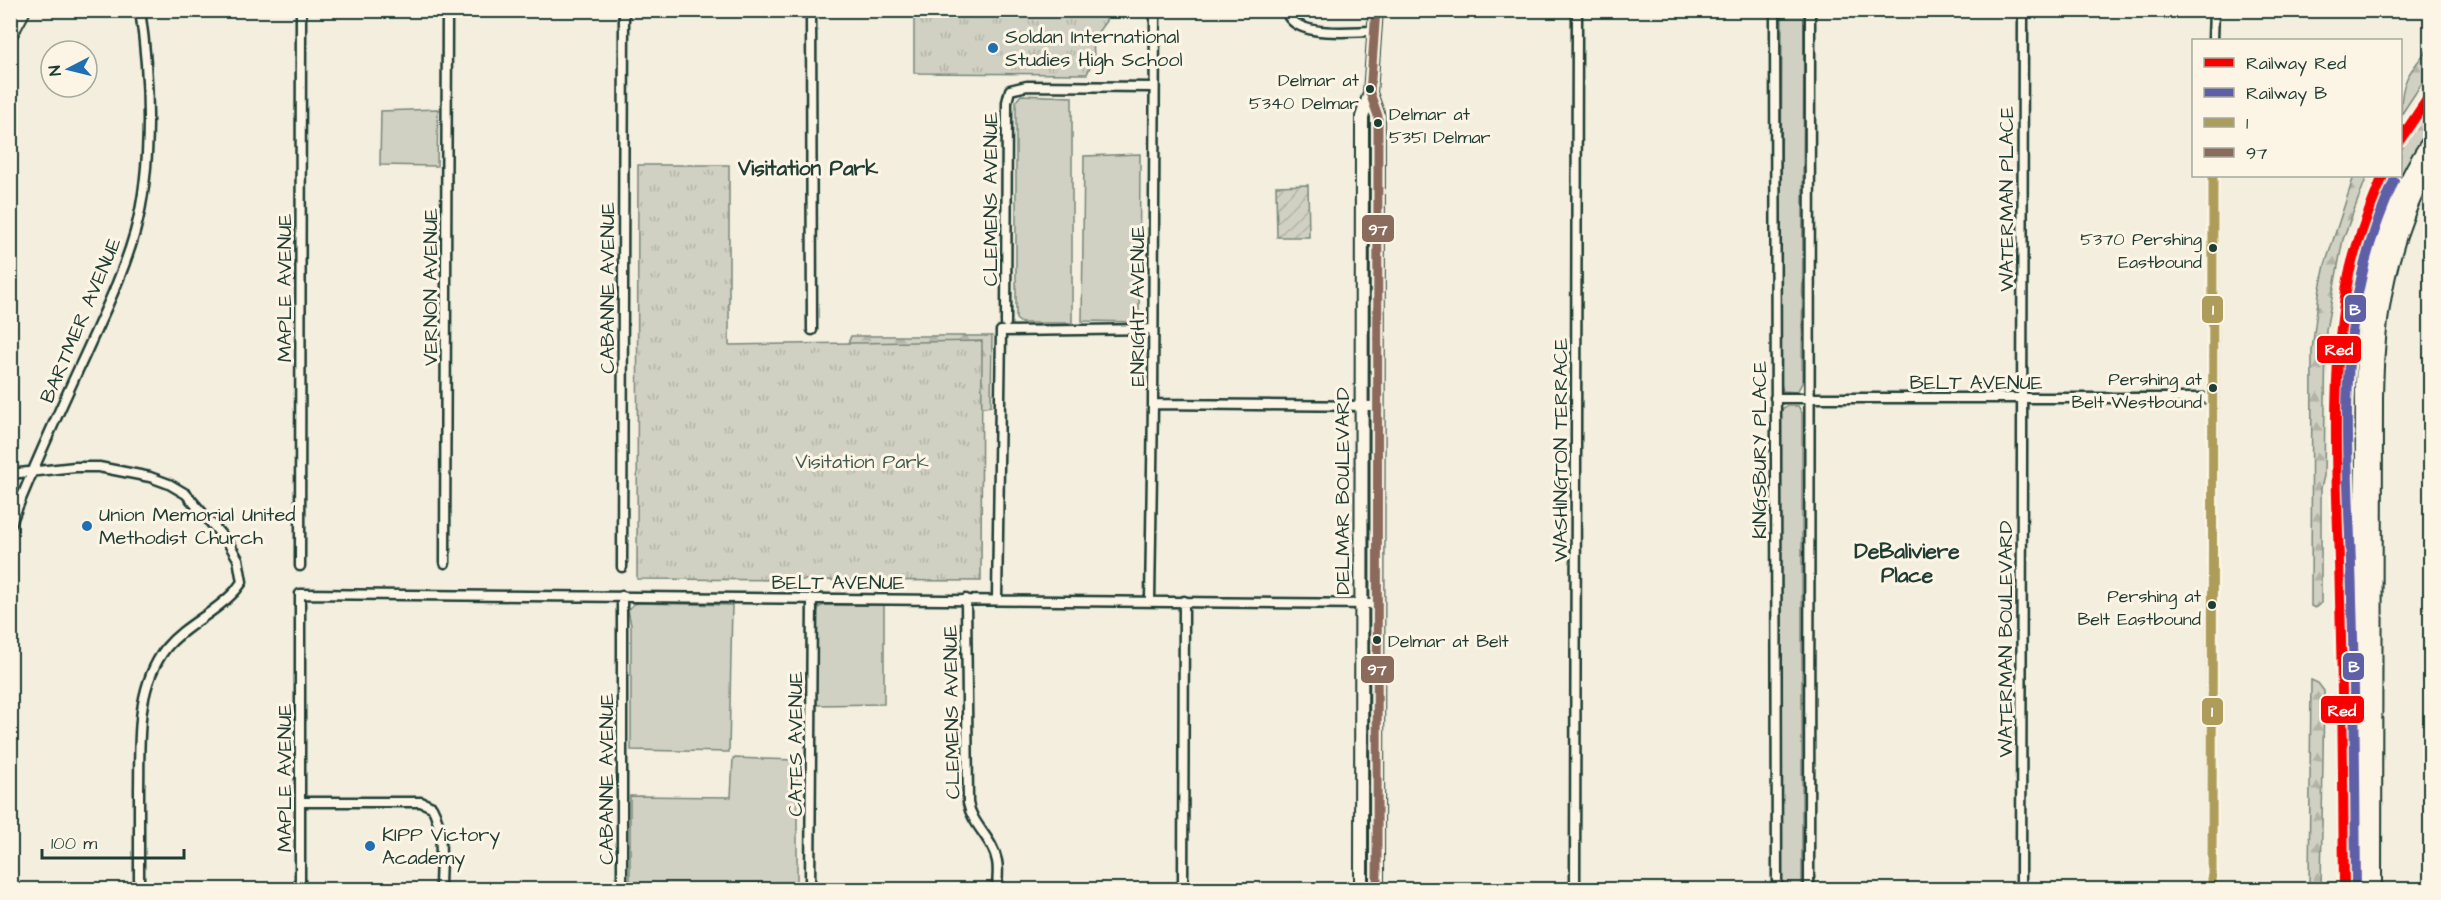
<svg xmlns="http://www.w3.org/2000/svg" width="2441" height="900" viewBox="0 0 2441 900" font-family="'Architects Daughter',sans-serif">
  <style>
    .grass { fill: #d0d1c2; stroke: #78877b; stroke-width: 1.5 }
    .forest { fill: url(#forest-firs); stroke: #78877b; stroke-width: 1.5 }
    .park { fill: url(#park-tufts); stroke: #78877b; stroke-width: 1.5 }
    .garden { fill: url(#garden-furrows); stroke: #78877b; stroke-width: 1.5 }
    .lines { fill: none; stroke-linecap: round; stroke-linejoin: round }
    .minor-casing { stroke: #1f3d34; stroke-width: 13 }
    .secondary-casing { stroke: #1f3d34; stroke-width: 16 }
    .primary-casing { stroke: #1f3d34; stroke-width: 18 }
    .minor { stroke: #fcf5e5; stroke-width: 8 }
    .secondary { stroke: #fcf5e5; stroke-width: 12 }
    .primary { stroke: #fcf5e5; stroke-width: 14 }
    .bus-1-casing { stroke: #fcf5e5; stroke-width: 14 }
    .bus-2-casing { stroke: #fcf5e5; stroke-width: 14 }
    .bus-1 { stroke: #ae9d5a; stroke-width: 9 }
    .bus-2 { stroke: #8b6b5b; stroke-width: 9 }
    .rail-1-casing { stroke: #fcf5e5; stroke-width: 15 }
    .rail-2-casing { stroke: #fcf5e5; stroke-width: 15 }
    .rail-1 { stroke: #f80000; stroke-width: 10 }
    .rail-2 { stroke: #5f5fa8; stroke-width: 10 }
    .poi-dot { fill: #1f6fb2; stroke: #fcf5e5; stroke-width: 2 }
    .bus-dot { fill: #1f3d34; stroke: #fcf5e5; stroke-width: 2 }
    .labels { text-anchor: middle; stroke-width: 6; stroke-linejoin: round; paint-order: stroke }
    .bus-label { font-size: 18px; fill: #1f3d34; stroke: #fcf5e5; text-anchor: end }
    .poi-label { font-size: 20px; fill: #1f3d34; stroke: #fcf5e5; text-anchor: start }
    .street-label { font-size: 20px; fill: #1f3d34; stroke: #fcf5e5 }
    .park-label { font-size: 20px; fill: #425b50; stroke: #fcf5e5 }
    .neighbourhood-label { font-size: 21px; font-weight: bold; fill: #1f3d34; stroke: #fcf5e5 }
    .line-badge { stroke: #fcf5e5; stroke-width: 2 }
    .badge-label { font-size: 16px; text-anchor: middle; font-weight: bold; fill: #fff }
  </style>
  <defs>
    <pattern id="forest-firs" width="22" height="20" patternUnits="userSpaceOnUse" patternTransform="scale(1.5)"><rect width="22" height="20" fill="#d0d1c2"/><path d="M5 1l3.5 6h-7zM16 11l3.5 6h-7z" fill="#b2b4a7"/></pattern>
    <pattern id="park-tufts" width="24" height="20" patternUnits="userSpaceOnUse" patternTransform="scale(1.5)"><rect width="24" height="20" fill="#d0d1c2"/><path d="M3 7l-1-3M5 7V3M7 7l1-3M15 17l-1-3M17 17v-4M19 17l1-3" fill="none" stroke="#b2b4a7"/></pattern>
    <pattern id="garden-furrows" width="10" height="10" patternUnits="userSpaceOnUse" patternTransform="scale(1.5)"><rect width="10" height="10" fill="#d0d1c2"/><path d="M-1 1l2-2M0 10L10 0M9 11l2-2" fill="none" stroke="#b2b4a7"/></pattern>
  </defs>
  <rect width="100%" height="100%" fill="#f3eede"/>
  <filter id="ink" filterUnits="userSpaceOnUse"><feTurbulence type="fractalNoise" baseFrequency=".0167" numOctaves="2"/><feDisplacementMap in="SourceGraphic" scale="12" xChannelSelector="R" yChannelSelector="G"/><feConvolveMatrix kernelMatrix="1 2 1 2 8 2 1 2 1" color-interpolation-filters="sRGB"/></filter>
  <g filter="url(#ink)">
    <path class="grass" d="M1782,11H1804L1802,383L1797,392L1783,391L1780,380Z
      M1021,95L1072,97V323H1021L1016,319V101Z
      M438,109L437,166L380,165L381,111Z
      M1140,154L1139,322L1082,321L1084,156Z
      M1787,406H1798L1802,413V890L1782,889L1781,413L1783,408Z
      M639,603L732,605L729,752L631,750V625L628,610L634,604Z
      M825,605H884V704L816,705L817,613L819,607Z
      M2355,614L2354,890L2349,889L2348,619L2352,618Z
      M733,758L797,760V882L734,883L733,890L630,889V796L731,797Z"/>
    <path class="forest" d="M2430,47V71L2401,115C2400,81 2409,72 2430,47Z
      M2430,104V127L2402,176L2389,206L2368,268L2362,298L2355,366V614L2352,618L2348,619L2346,612L2344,333L2356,267L2367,225L2388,176H2400L2401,150Z
      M2354,176H2367L2343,239L2326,330L2324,476L2321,488V603L2315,608L2311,606L2312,350L2319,293L2325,265Z
      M851,336H992L991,406L977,408L838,368Z
      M2311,680L2318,683L2324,691L2321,890L2309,889Z"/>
    <path class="park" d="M914,11H1107L1106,21L1093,39L1094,57L1087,74L914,73Z
      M638,165H729V345L982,341L981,581L637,579Z"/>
    <path class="garden" d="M1308,185L1309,237H1277L1276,186Z"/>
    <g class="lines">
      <defs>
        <path id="minor" d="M811,10L812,330
          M1286,10C1293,39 1350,31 1373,31
          M1775,10L1777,890
          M2213,40L2214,10
          M1006,323L1007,102L1010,90L1027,86L1154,87
          M1775,398H2213
          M1153,404L1377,406
          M10,474L75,467H99L150,477L169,484L186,494L229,544L238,559L242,582L236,590C216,613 186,624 166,648C135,688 140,742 139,789C139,822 139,856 139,890
          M10,526C33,468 59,411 85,355C103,315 123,275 135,232C153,167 150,77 140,10
          M445,563L447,10
          M300,566L301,10
          M622,567L624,10
          M966,599L968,803C972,825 993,839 997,861C999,870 997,881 997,890
          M997,599L1001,331L1152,329
          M1150,601L1153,404L1155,10
          M300,802H421L432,807C445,831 440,862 440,890
          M300,890V594L1377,604
          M622,890V596
          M810,890L812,599
          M1183,890L1184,601
          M1575,890L1577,10
          M1809,890L1810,10
          M2021,890L2023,10
          M2212,890L2213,176"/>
        <path id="secondary" d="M1370,93L1378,116L1377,890
          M1361,890L1362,117L1370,93L1376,10"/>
        <path id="primary" d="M10,34L23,10
          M2363,890V385C2365,300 2382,213 2430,141
          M2374,890L2375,398C2376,313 2389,239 2430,164"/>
      </defs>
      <use href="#minor" class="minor-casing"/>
      <use href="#secondary" class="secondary-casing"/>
      <use href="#primary" class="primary-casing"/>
      <use href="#minor" class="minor"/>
      <use href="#secondary" class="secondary"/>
      <use href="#primary" class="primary"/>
      <defs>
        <path id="bus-1" d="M2212,890L2213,176"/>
        <path id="bus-2" d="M1376,10L1370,93L1378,116L1377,890"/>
      </defs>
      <use href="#bus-1" class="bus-1-casing"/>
      <use href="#bus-2" class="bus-2-casing"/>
      <use href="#bus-1" class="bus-1"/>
      <use href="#bus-2" class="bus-2"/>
      <defs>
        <path id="rail-1" d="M2400,140L2430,95
          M2344,890C2343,793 2343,696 2340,600C2338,492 2328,381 2349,274C2357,240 2370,208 2383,176"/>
        <path id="rail-2" d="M2356,890C2355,793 2355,696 2352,600C2350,493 2337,380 2362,275C2369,242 2381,212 2394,181"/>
      </defs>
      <use href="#rail-1" class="rail-1-casing"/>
      <use href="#rail-2" class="rail-2-casing"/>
      <use href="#rail-1" class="rail-1"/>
      <use href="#rail-2" class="rail-2"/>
    </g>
  </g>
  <g class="poi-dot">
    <circle cx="993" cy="48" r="6"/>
    <circle cx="87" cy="526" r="6"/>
    <circle cx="370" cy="846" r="6"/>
  </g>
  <g class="bus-dot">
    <circle cx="1370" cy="89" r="5"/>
    <circle cx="1378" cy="123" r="5"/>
    <circle cx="2213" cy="248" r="5"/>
    <circle cx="2213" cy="388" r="5"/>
    <circle cx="2212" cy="605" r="5"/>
    <circle cx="1377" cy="640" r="5"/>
  </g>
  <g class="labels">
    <g class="bus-label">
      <text x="1359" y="86">Delmar at<tspan x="1359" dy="23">5340 Delmar</tspan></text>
      <text x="1389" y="120" text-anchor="start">Delmar at<tspan x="1389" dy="23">5351 Delmar</tspan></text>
      <text x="2202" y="245">5370 Pershing<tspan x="2202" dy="23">Eastbound</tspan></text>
      <text x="2202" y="385">Pershing at<tspan x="2202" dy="23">Belt Westbound</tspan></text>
      <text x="2201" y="602">Pershing at<tspan x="2201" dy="23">Belt Eastbound</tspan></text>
      <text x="1388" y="647" text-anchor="start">Delmar at Belt</text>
    </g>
    <g class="poi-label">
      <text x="1005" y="43">Soldan International<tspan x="1005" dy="23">Studies High School</tspan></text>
      <text x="99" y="521">Union Memorial United<tspan x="99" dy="23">Methodist Church</tspan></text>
      <text x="382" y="841">KIPP Victory<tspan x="382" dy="23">Academy</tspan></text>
    </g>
    <g class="street-label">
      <text transform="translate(990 199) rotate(-90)" y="7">CLEMENS AVENUE</text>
      <text transform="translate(2006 199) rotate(-90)" y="7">WATERMAN PLACE</text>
      <text transform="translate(430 287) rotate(-90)" y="7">VERNON AVENUE</text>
      <text transform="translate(284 288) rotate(-90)" y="7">MAPLE AVENUE</text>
      <text transform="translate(607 288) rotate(-90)" y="7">CABANNE AVENUE</text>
      <text transform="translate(1137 306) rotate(-90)" y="7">ENRIGHT AVENUE</text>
      <text transform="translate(80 320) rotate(-67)" y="7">BARTMER AVENUE</text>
      <text x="1976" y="389">BELT AVENUE</text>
      <text transform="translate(1560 450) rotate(-90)" y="7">WASHINGTON TERRACE</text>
      <text transform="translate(1759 450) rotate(-90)" y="7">KINGSBURY PLACE</text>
      <text transform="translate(1342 491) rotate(-90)" y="7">DELMAR BOULEVARD</text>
      <text x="838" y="589">BELT AVENUE</text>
      <text transform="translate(2005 639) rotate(-90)" y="7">WATERMAN BOULEVARD</text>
      <text transform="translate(951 712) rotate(-91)" y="7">CLEMENS AVENUE</text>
      <text transform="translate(795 744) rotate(-90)" y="7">CATES AVENUE</text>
      <text transform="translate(284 778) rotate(-90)" y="7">MAPLE AVENUE</text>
      <text transform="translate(606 779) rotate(-90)" y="7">CABANNE AVENUE</text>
    </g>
    <g class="park-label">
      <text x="862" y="468">Visitation Park</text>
    </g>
    <g class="neighbourhood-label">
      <text x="808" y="175">Visitation Park</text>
      <text x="1907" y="558">DeBaliviere<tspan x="1907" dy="24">Place</tspan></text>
    </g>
  </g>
  <g class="line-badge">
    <rect x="1361" y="214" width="34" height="29" rx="6" fill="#8b6b5b"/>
    <rect x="2344" y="294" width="23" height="29" rx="6" fill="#5f5fa8"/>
    <rect x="2201" y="295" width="23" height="29" rx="6" fill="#ae9d5a"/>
    <rect x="2316" y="335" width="46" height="29" rx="6" fill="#f80000"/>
    <rect x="2342" y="652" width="23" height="29" rx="6" fill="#5f5fa8"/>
    <rect x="1360" y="655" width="35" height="29" rx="6" fill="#8b6b5b"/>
    <rect x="2320" y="695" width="45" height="29" rx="6" fill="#f80000"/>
    <rect x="2201" y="697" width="23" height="29" rx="6" fill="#ae9d5a"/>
  </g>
  <g class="badge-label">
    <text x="1378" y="235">97</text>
    <text x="2355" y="315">B</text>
    <text x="2213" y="315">1</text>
    <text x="2339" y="355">Red</text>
    <text x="2354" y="672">B</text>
    <text x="1377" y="675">97</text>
    <text x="2342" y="716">Red</text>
    <text x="2212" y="717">1</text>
  </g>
  <rect width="2441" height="900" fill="none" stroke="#fcf5e5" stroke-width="36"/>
  <rect x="18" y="18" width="2405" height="864" fill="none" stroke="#1f3d34" stroke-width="2" filter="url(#ink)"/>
  <rect x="2192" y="39" width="210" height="138" fill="#fcf5e5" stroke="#a4ab9e" stroke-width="1.5"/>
  <rect x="2204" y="58" width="30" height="9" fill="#f80000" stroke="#a4ab9e" stroke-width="1.5"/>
  <text x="2246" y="69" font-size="18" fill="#1f3d34">Railway Red</text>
  <rect x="2204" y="88" width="30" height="9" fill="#5f5fa8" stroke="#a4ab9e" stroke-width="1.5"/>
  <text x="2246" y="99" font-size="18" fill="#1f3d34">Railway B</text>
  <rect x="2204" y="118" width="30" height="9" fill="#ae9d5a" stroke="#a4ab9e" stroke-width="1.5"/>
  <text x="2246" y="129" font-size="18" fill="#1f3d34">1</text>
  <rect x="2204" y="148" width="30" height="9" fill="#8b6b5b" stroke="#a4ab9e" stroke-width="1.5"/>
  <text x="2246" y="159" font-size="18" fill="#1f3d34">97</text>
  <g transform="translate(69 69) rotate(263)"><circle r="28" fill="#fcf5e5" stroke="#a4ab9e" stroke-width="1.5"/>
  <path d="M0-4.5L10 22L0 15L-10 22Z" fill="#1f6fb2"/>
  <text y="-9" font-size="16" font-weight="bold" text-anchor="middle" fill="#1f3d34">N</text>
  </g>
  <path d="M42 849v9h142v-9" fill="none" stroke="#1f3d34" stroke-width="3"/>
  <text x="51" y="849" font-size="18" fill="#1f3d34" stroke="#fcf5e5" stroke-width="4.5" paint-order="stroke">100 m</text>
</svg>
